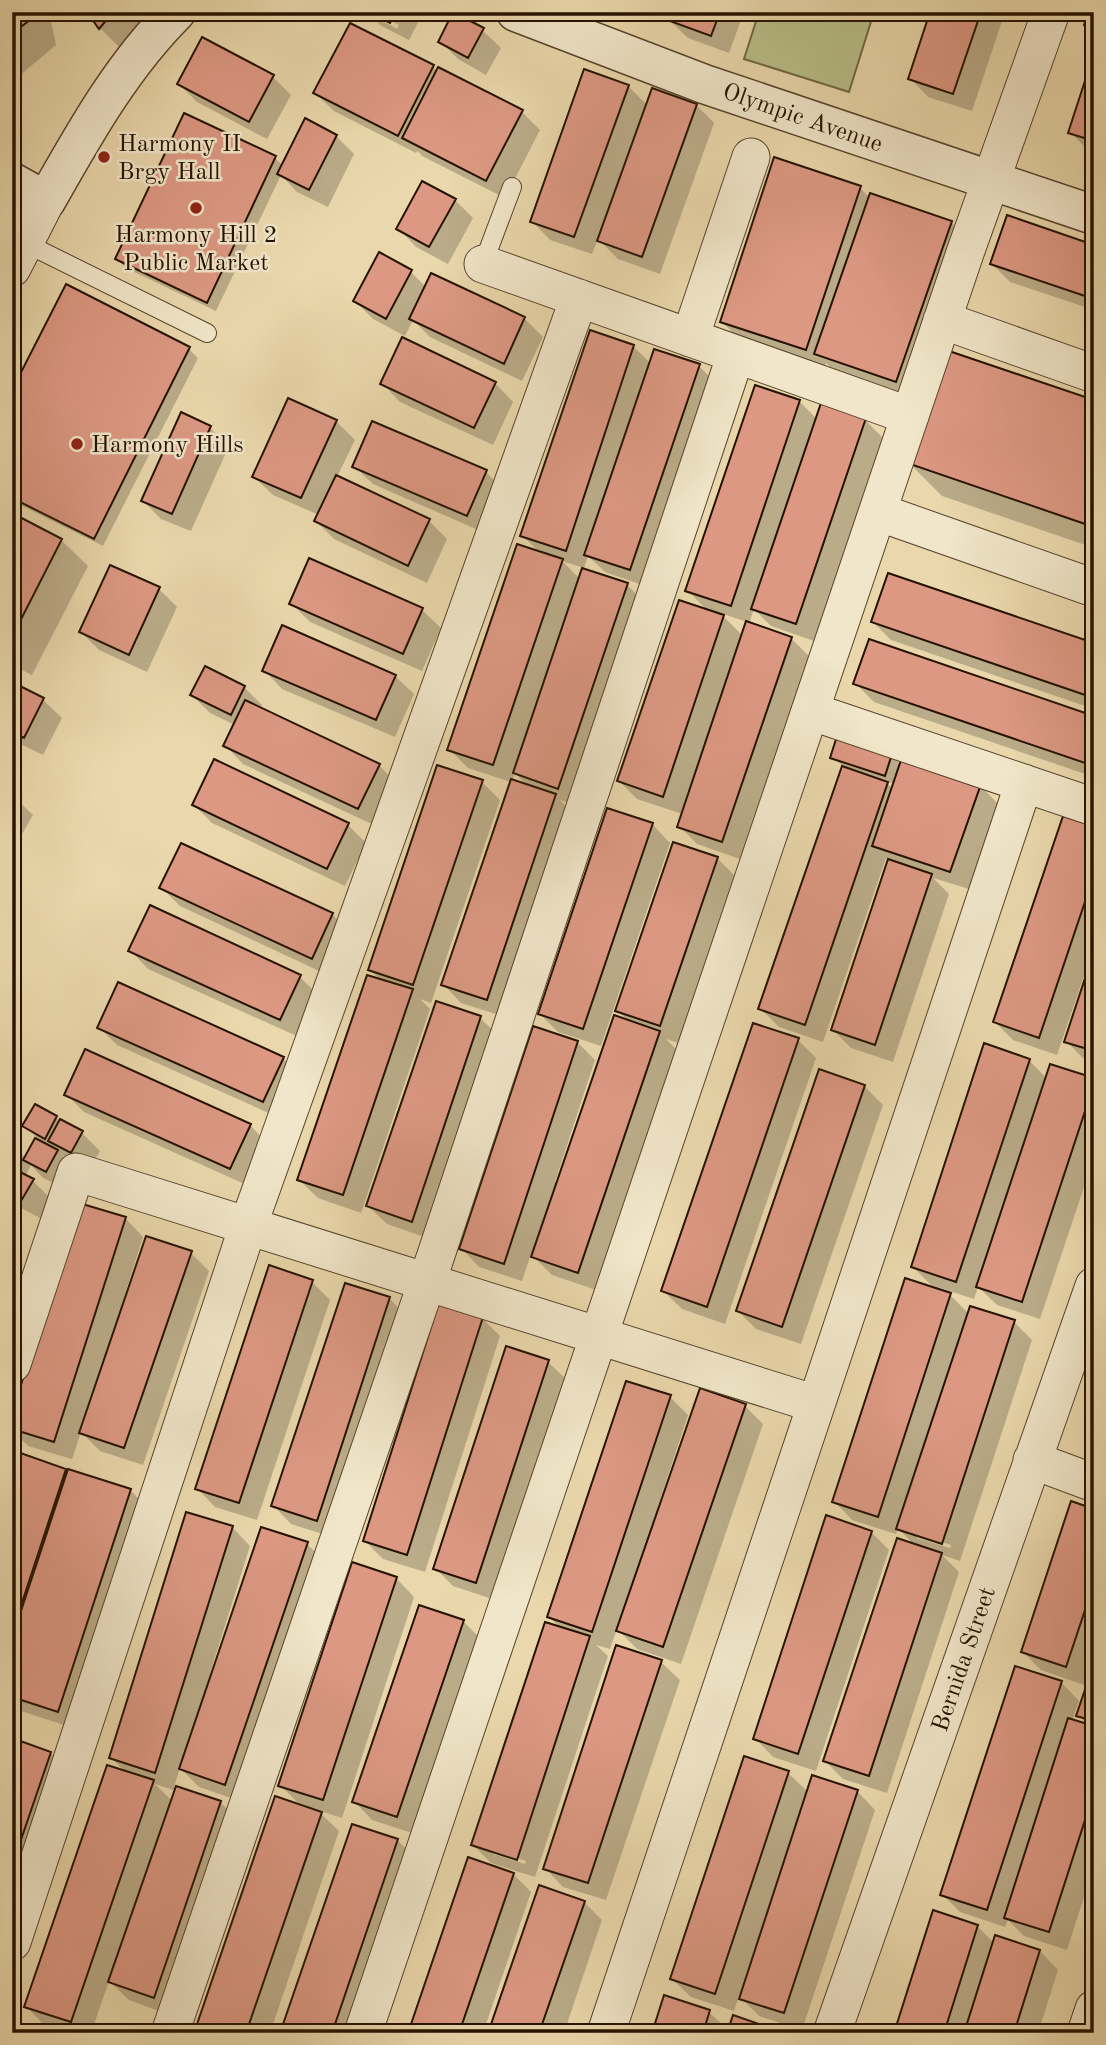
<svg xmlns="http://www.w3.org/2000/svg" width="1106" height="2045" viewBox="0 0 1106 2045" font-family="'Old Standard TT',serif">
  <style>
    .green { fill: #b8be88; stroke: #6f6844; stroke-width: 2 }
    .shadow { fill: #0003; fill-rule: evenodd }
    .building { fill: #dc9883; stroke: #261200; stroke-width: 2 }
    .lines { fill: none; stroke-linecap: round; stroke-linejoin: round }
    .service-casing { stroke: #57442b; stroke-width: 20 }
    .minor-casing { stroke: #57442b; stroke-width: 39 }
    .tertiary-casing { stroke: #57442b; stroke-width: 41 }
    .service { stroke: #f1e6c9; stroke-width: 18 }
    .minor { stroke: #f1e6c9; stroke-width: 37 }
    .tertiary { stroke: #f1e6c9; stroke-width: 38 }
    .poi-dot { fill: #8f2418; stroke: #f1e6c9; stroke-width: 2.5 }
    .labels { text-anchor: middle; stroke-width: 5; stroke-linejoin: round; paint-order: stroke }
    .street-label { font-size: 24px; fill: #261200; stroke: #f1e6c9 }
    .poi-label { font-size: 24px; fill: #261200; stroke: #f1e6c9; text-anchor: start }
  </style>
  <rect width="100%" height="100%" fill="#ead8ac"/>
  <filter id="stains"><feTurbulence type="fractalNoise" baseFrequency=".00286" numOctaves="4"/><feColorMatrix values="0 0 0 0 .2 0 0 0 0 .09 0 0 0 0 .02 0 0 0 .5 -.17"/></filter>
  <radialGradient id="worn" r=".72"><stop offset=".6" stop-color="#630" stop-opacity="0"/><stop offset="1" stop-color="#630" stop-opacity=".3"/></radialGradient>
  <path class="green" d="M759,12H874L849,92L744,59Z"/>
  <path class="shadow" d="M12,12H49L56,45L12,82Z
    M89,12H160L126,54L100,28Z
    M368,12H422L423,13L409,40L380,25ZM381,16L399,25L397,29L381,20Z
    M672,12H744L729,53L688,38L669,20Z
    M932,12H1005L972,111L928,97L910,78Z
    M482,30L501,48L486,75L458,59L440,41Z
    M1094,59V152L1088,150L1070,132Z
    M433,67L438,72L522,112L540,130L505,198L422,156L418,151L416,153L334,111L315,93Z
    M273,77L291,95L267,139L197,102L179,84Z
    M628,86L648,106L696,105L714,123L660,274L618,259L598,239L592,254L550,240L532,221Z
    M185,115L275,158L283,166L336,136L354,154L328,207L297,192L281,175L216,311L126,268L117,259Z
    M775,159L860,188L870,198L951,222L970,241L915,399L835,372L826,363L825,368L740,340L722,322Z
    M455,200L473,218L448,264L416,247L398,228Z
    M1094,247V310L1010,282L992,264Z
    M411,272L426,287L524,318L543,337L522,381L430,337L413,320L405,336L373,319L355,301Z
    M67,287L189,349L198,358L103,546L12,501V394Z
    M591,332L634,347L651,364L699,366L717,384L648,587L605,572L588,556L584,568L562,561L580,579L627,585L645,603L577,806L560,800L574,814L505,1017L461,1003L443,984L511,782L468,768L449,749L540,553L522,535ZM515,773L528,787L512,781Z
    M382,383H495L513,402L493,445L400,402Z
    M756,387L800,402L817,419L865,420L883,438L814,641L771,626L754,609L749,624L791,638L809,656L740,859L697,844L679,826L682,814L637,799L619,781L709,612L687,590ZM720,613L747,622L743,636Z
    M1094,402V548L942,496L909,463Z
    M182,415L210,428L229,446L191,531L161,519L143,501Z
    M336,421L355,440L337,477L429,521L447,539L427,583L334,539L316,521L319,515L273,495L254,477Z
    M354,466L486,472L504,490L485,533L373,484Z
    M12,515L61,540L88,566L32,675L12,665Z
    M310,560L422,610L441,628L422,671L310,622L291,603Z
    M159,589L177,607L147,672L99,650L81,632Z
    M873,622L1094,645V709L891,640Z
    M264,670L395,676L414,694L395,737L282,689Z
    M855,683L1094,718V777L874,702Z
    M12,684L43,700L62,718L43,755L12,740Z
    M244,687L262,705L260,709L379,765L397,784L376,826L243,764L225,745L235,725L210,713L192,695Z
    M891,755L901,765L980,785L998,804L969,889L933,878L949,894L893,1062L851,1048L833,1030L889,861L886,858L823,1042L779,1027L760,1008L844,767L832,757ZM884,780L895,784L893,789Z
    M482,782L500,800L431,1003L420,999L430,1009L361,1213L318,1198L299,1180L381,981L370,970Z
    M12,795L33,815L18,841L12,838Z
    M194,805L348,825L366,843L345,886L212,823Z
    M652,824L670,843L601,1046L558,1032L540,1014Z
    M1094,828V1062L1084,1059L1066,1041L1090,968L1087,967L1057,1055L1013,1040L995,1022Z
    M717,858L735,876L678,1043L666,1039L677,1050L596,1290L552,1275L531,1254L522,1281L479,1267L461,1248L577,1042L595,1060L555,1182L558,1183L629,1022L617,1010Z
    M162,888L332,914L350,933L330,976L180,906Z
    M130,950L300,977L318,995L299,1037L148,969Z
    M437,1003L480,1018L499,1036L430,1239L387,1224L368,1206Z
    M99,1027L283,1058L301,1077L282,1119L117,1045Z
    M798,1040L816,1058L725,1324L682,1309L663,1291Z
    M1029,1060L1047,1079L1094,1080V1157L1040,1319L997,1305L978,1287L974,1299L931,1285L913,1267Z
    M864,1086L883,1105L801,1344L756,1329L738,1311Z
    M66,1094L250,1125L268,1144L249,1186L84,1112Z
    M36,1106L81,1132L100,1151L89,1170L62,1155L75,1170L65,1189L43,1178L31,1165L25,1177L33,1181L51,1199L40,1218L19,1207L13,1201L12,1203V1145L26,1158L37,1138L25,1125Z
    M125,1218L143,1237L124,1297L127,1299L191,1253L209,1271L143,1465L100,1451L81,1432L72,1459L28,1446L12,1430V1419Z
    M312,1282L330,1300L257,1520L215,1507L197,1488Z
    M946,1291L969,1314L1014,1322L1032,1340L960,1561L942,1555L959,1572L887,1793L843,1779L825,1761L915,1546L898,1528L896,1534L852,1520L834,1501ZM917,1534L951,1545L950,1548L917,1538Z
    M389,1298L407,1317L335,1538L291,1524L273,1505Z
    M482,1318L500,1336L425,1572L383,1559L365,1541Z
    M548,1362L567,1380L495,1600L453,1586L435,1568Z
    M670,1397L688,1415L657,1509L660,1510L745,1406L763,1424L681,1664L637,1649L617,1629L610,1649L596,1645L608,1656L535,1877L491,1863L473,1845L561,1629L549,1617ZM493,1850L526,1861L525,1864L493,1854Z
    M12,1452L68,1473L130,1490L148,1508L76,1729L15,1709L12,1706Z
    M1094,1511V1655L1084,1685L1041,1670L1023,1652Z
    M232,1527L250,1546L210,1673L213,1674L307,1544L325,1562L243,1802L199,1787L180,1768L174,1787L220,1802L238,1820L172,2016L129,2000L109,1981L91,2033H69L44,2025L26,2006L126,1773L111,1757ZM155,1784L176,1791L172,1801Z
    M871,1532L889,1550L816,1771L773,1757L755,1738Z
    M396,1578L414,1597L342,1818L317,1810L339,1831L270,2033H196L301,1806L280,1785Z
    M463,1621L482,1640L415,1834L372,1820L354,1801Z
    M661,1662L680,1680L606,1900L563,1887L545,1868Z
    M1094,1668V1866L1067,1950L1024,1936L1008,1920L1005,1927L960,1912L942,1894L1061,1682L1079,1701L1072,1721L1089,1726L1078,1715Z
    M12,1740L50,1753L69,1771L12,1936Z
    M745,1758L788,1773L808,1792L857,1791L875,1810L802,2030L759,2016L739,1996L734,2011L691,1997L672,1979Z
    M397,1840L416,1858L356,2033H282Z
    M513,1874L531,1892L483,2033H410Z
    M584,1902L602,1920L564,2033H490Z
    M977,1926L994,1943L1040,1951L1058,1970L1038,2033H896Z
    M709,2012L729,2031L779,2033H654Z"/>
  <path class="building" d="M12,12H30L31,19L12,34Z
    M87,12H113L99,29Z
    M370,12H396L390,23Z
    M453,12L484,28L468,58L438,42Z
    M670,12H720L711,36L667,20Z
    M930,12H981L953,94L908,79Z
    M1089,12H1094V29L1084,25Z
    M350,23L434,65L398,136L313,93Z
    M202,37L274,75L249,122L177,84Z
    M1094,53V141L1068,133Z
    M438,67L523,110L486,181L402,138Z
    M584,69L629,85L574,237L530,222Z
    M652,88L697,104L642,257L597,241Z
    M184,113L276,156L207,303L115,259Z
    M305,118L337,135L309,190L277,174Z
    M774,157L861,186L806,350L720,322Z
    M422,181L456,199L429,247L396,229Z
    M870,193L952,221L896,382L814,354Z
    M1007,215L1094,245V299L990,264Z
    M379,252L412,270L386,319L353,301Z
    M431,273L525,317L504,364L409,319Z
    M66,284L190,347L94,539L12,498V390Z
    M590,330L634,345L566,551L520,536Z
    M402,337L496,382L474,428L380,384Z
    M654,349L700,364L630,570L584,555Z
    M946,350L1094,400V527L907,463Z
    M755,385L800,400L731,606L685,591Z
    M288,398L337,420L301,498L252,477Z
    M821,403L866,418L796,624L751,609Z
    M181,412L211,426L172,514L141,501Z
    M372,421L487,470L467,516L352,467Z
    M336,475L430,519L408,566L314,521Z
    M12,513L62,539L12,637Z
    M517,544L563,559L493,765L447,750Z
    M309,558L423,608L403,654L289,604Z
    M110,565L160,587L129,655L79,632Z
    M582,568L628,583L558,789L513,773Z
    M888,573L1094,643V698L871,622Z
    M679,600L724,615L663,797L617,781Z
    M746,621L792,637L722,842L677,827Z
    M282,625L396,675L376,720L262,671Z
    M869,639L1094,716V766L853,684Z
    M205,666L245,686L231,715L190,695Z
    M12,682L44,698L24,738L12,732Z
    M245,700L380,764L358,809L223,746Z
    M837,736L892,754L885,776L830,758Z
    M902,757L981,784L950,872L872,846Z
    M214,759L349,823L327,869L192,805Z
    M437,765L483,780L413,985L368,970Z
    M842,766L888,782L805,1025L758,1009Z
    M511,779L556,794L487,1000L441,985Z
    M607,808L653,823L583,1029L538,1014Z
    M1063,816L1094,826V875L1039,1038L993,1022Z
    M673,842L718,857L660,1026L615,1011Z
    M181,843L333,913L312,959L159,888Z
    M888,859L932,874L875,1045L831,1030Z
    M150,905L301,975L280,1020L128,951Z
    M1094,951V1051L1064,1042Z
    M367,975L413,989L343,1195L297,1180Z
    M118,982L284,1057L263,1102L97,1028Z
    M436,1001L481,1016L412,1222L366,1206Z
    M614,1015L660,1031L578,1273L531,1257Z
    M753,1023L799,1038L707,1307L661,1291Z
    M533,1026L578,1041L504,1264L459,1249Z
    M984,1043L1030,1059L956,1282L911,1267Z
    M85,1049L251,1124L230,1169L64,1095Z
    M1050,1064L1094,1078V1084L1022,1302L976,1287Z
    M819,1069L865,1085L782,1327L736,1311Z
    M35,1104L57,1116L45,1139L22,1126Z
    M60,1119L83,1131L71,1153L48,1141Z
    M35,1138L58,1150L46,1172L23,1160Z
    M12,1168L34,1179L21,1201L12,1196Z
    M79,1203L126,1217L54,1442L12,1429V1413Z
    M146,1236L192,1251L124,1448L79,1433Z
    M269,1265L313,1280L239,1503L195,1489Z
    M905,1278L951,1293L878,1517L832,1502Z
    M345,1283L390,1297L317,1521L271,1506Z
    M439,1302L483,1317L407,1555L363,1541Z
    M970,1306L1015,1320L942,1544L896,1529Z
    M506,1346L549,1360L476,1583L433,1569Z
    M626,1381L671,1395L592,1632L547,1617Z
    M700,1388L746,1404L663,1647L616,1631Z
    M12,1450L66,1469L12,1633Z
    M68,1469L131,1489L58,1712L12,1697V1638Z
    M1071,1501L1094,1509V1583L1066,1667L1021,1652Z
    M186,1512L233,1526L155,1773L109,1758Z
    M826,1515L872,1531L798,1754L753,1739Z
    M261,1527L308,1542L225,1785L179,1769Z
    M897,1538L942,1553L869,1776L823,1761Z
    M352,1562L397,1577L323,1800L278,1786Z
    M419,1605L464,1620L397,1817L352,1802Z
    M545,1622L590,1636L517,1860L471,1845Z
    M616,1645L662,1660L588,1883L543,1869Z
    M1094,1663V1721L1076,1716Z
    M1015,1666L1062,1681L987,1910L940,1895Z
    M1068,1718L1094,1726V1792L1049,1932L1004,1918Z
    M12,1738L51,1752L12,1866Z
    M744,1756L789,1771L715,1994L670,1979Z
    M107,1765L154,1780L71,2022L24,2007Z
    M812,1775L858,1790L784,2013L739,1999Z
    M176,1786L221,1801L154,1998L108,1982Z
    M275,1796L322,1812L246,2033H194Z
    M352,1824L398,1839L332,2033H280Z
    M468,1857L514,1873L459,2033H408Z
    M539,1885L585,1901L539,2033H488Z
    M933,1910L978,1925L944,2033H894Z
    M995,1935L1040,1950L1014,2033H964Z
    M664,1995L710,2010L703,2033H652Z
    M733,2015L779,2031L778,2033H727Z"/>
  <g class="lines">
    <defs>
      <path id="service" d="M25,243L207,333
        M483,264L512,187"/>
      <path id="minor" d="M483,264L910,416
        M12,268L46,201
        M942,320L1094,374
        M690,338L751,157
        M878,512L1094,588
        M810,711L1094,807
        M12,1364L76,1172L816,1404
        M1032,1460L1094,1483
        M12,1942L248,1226L579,298
        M170,2033L427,1282L736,354
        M363,2033L965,253L1051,12
        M606,2033L1024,783
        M832,2033L1094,1286
        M1086,2033L1094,2009"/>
      <path id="tertiary" d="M516,12L704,84L1094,215
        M12,182L46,201C84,134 121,67 176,12"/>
    </defs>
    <use href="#service" class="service-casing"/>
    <use href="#minor" class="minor-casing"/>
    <use href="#tertiary" class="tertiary-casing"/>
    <use href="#service" class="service"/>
    <use href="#minor" class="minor"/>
    <use href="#tertiary" class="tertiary"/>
  </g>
  <g class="poi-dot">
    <circle cx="104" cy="157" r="7"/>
    <circle cx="196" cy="208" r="7"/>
    <circle cx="77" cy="444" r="7"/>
  </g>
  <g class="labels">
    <g class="street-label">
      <text transform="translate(803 117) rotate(19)" y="8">Olympic Avenue</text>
      <text transform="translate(963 1659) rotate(-71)" y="8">Bernida Street</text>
    </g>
    <g class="poi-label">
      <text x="118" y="151">Harmony II<tspan x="118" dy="28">Brgy Hall</tspan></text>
      <text x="196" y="242" text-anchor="middle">Harmony Hill 2<tspan x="196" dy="28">Public Market</tspan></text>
      <text x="91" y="452">Harmony Hills</text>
    </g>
  </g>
  <rect width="1106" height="2045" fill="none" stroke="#ead8ac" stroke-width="42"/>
  <rect x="14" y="14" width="1078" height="2017" fill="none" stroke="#261200" stroke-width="3.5"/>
  <rect x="21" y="21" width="1064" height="2003" fill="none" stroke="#261200" stroke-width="2"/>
  <rect width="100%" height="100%" filter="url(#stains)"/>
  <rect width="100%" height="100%" fill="url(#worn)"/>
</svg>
